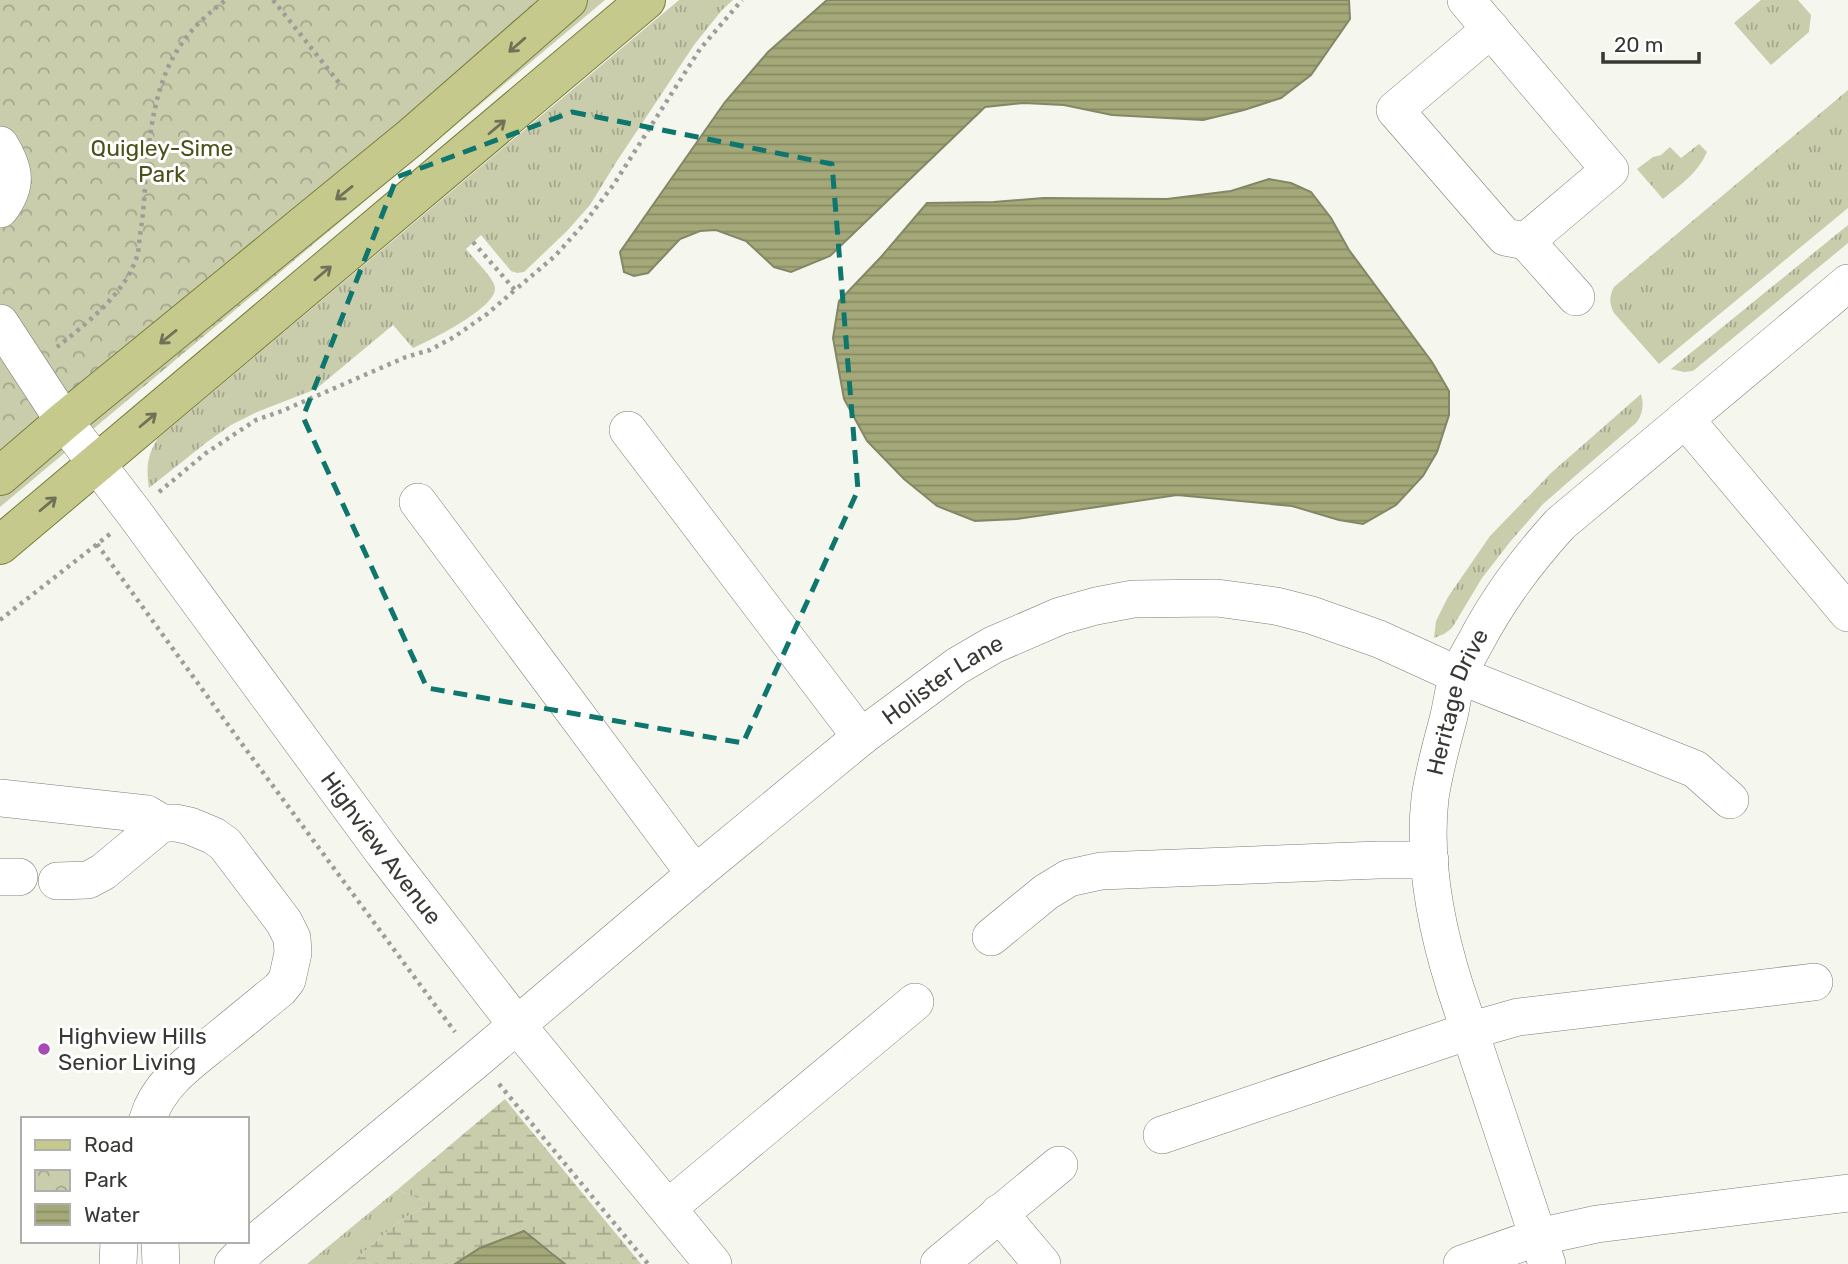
<svg xmlns="http://www.w3.org/2000/svg" width="1848" height="1264" viewBox="0 0 1848 1264" font-family="Rubik,sans-serif">
  <style>
    .grass { fill: url(#grass-tufts) }
    .wetland { fill: url(#wetland-marsh) }
    .park { fill: url(#park-crowns) }
    .water { fill: url(#water-rules); stroke: #848765; stroke-width: 2 }
    .lines { fill: none; stroke-linecap: round; stroke-linejoin: round }
    .minor-casing { stroke: #7c7d75; stroke-width: 38 }
    .major-casing { stroke: #7b7f3c; stroke-width: 40 }
    .path { stroke: #9e9e98; stroke-width: 4.5; stroke-dasharray: 3.5 5; stroke-linecap: butt }
    .minor { stroke: #fff; stroke-width: 37 }
    .major { stroke: #c5c98c; stroke-width: 38 }
    .oneway { stroke: #707258 }
    .marked { fill: none; stroke: #0f766e; stroke-width: 5; stroke-dasharray: 14 9; stroke-linejoin: round }
    .poi-dot { fill: #a74ab5; stroke: #fff; stroke-width: 2.5 }
    .labels { text-anchor: middle; stroke-width: 6; stroke-linejoin: round; paint-order: stroke }
    .park-label { font-size: 23px; fill: #4d5018; stroke: #fff }
    .street-label { font-size: 23px; fill: #383835; stroke: #fff }
    .poi-label { font-size: 23px; fill: #383835; stroke: #fff; text-anchor: start }
  </style>
  <defs>
    <pattern id="grass-tufts" width="24" height="20" patternUnits="userSpaceOnUse" patternTransform="scale(1.75)"><rect width="24" height="20" fill="#c9cdac"/><path d="M3 7l-1-3M5 7V3M7 7l1-3M15 17l-1-3M17 17v-4M19 17l1-3" fill="none" stroke="#a4a78d"/></pattern>
    <pattern id="wetland-marsh" width="20" height="14" patternUnits="userSpaceOnUse" patternTransform="scale(1.75)"><rect width="20" height="14" fill="#c9cdac"/><path d="M1 5h8M5 5V1M11 12h8M15 12V8" fill="none" stroke="#a4a78d"/></pattern>
    <pattern id="park-crowns" width="20" height="18" patternUnits="userSpaceOnUse" patternTransform="scale(1.75)"><rect width="20" height="18" fill="#c9cdac"/><path d="M2 6a3 3 0 1 1 6 0M12 15a3 3 0 1 1 6 0" fill="none" stroke="#a4a78d"/></pattern>
    <pattern id="water-rules" width="6" height="5" patternUnits="userSpaceOnUse" patternTransform="scale(1.75)"><rect width="6" height="5" fill="#a5a979"/><path d="M0 2.5h6" fill="none" stroke="#878b64"/></pattern>
  </defs>
  <rect width="100%" height="100%" fill="#f5f6ed"/>
  <path class="grass" d="M679,0H733L722,10L694,45L617,161L590,205L567,231L524,272L517,273L511,271L481,235L466,249C472,257 495,279 495,288C496,308 431,340 413,348L393,325L316,389L257,412L231,425L207,442L149,488C146,469 147,455 158,438Z
    M1761,0H1798L1811,15L1809,32L1771,65L1734,23Z
    M1848,90V208L1659,364L1614,313C1609,304 1609,296 1614,287Z
    M1699,144L1707,152C1698,173 1680,185 1663,199L1637,169L1653,157L1661,155L1670,147L1681,158Z
    M1848,225V243L1693,371L1684,372L1671,369Z
    M1641,394C1644,406 1643,412 1637,422L1543,504L1510,542L1482,578L1452,628L1444,634L1434,638L1436,621L1448,597L1490,536L1551,473Z
    M397,1190L422,1200L428,1205L401,1220L350,1264H307Z"/>
  <path class="wetland" d="M505,1099L641,1264H565L549,1249L480,1248L455,1264H350L401,1220L428,1205L422,1200L397,1190Z"/>
  <path class="park" d="M0,0H605L0,507Z"/>
  <path class="water" d="M827,0H1349L1350,19L1311,75L1281,98L1244,110L1203,120L1112,115L1064,105L1024,103L985,107L830,256L791,272L774,267L746,241L716,230L700,231L680,239L648,273L634,276L624,272L620,252L725,102L768,52Z
    M1269,179L1291,183L1311,192L1331,218L1349,250L1432,362L1449,391V415L1437,452L1423,476L1396,505L1363,524L1339,520L1292,506L1177,495L1017,519L975,521L937,506L904,479L867,441L844,399L833,338L839,301L881,257L927,203L994,202L1044,198L1167,199L1231,191Z
    M524,1231L565,1264H455L480,1248Z"/>
  <g class="lines">
    <defs>
      <g id="minor">
        <path d="M1466,0L1610,170L1526,241L1576,297"/>
        <path d="M1491,29L1395,110L1505,237L1526,241"/>
        <path d="M0,145C15,170 18,185 0,209"/>
        <path id="s1" d="M0,323L64,421L135,514L383,852L517,1025L713,1264"/>
        <path d="M1685,419L1848,613"/>
        <path d="M628,430L861,737"/>
        <path d="M418,502L695,874"/>
        <path d="M0,798L147,814L162,823H176L190,826L214,836L225,844L284,922L292,938L293,953L287,980L280,989C260,1005 240,1022 220,1038C193,1060 158,1083 148,1119"/>
        <path d="M0,877H19"/>
        <path d="M57,881L88,880L103,872L162,823"/>
        <path d="M991,937L1046,892L1069,878L1101,871L1378,860H1430"/>
        <path d="M1162,1135L1469,1031L1518,1017L1814,982"/>
        <path d="M668,1208L915,1002"/>
        <path d="M999,1213L1042,1264"/>
        <path d="M160,1241L161,1264"/>
        <path d="M118,1264L119,1241"/>
        <path id="s2" d="M233,1264L250,1247L477,1059L695,874L861,737L957,666L993,645L1060,616L1096,606L1133,599L1217,598L1276,606L1311,615L1379,639L1458,675L1695,769L1730,800"/>
        <path d="M939,1264L1059,1165"/>
        <path d="M1462,1264L1538,1237L1597,1224L1848,1193"/>
        <path id="s3" d="M1547,1264L1455,987C1436,927 1423,861 1430,798C1434,771 1441,746 1448,720C1452,705 1453,688 1459,674C1463,664 1469,654 1474,645C1498,599 1525,563 1560,524L1848,283"/>
      </g>
      <path id="major" d="M0,476L64,421L410,138L568,0
        M0,545L646,0"/>
    </defs>
    <use href="#minor" class="minor-casing"/>
    <use href="#major" class="major-casing"/>
    <path class="path" d="M273,0L340,84
      M473,242L515,290L555,256L583,225L614,184L700,49L742,0
      M57,347C86,324 126,293 137,256C139,250 139,242 140,235C144,211 145,190 146,166C147,154 150,141 151,129C161,70 177,36 226,0
      M159,492L206,453L256,420L282,411L406,357L430,350L454,337L487,314L515,290
      M97,544L239,740L455,1032
      M0,620L110,534
      M499,1084L648,1264"/>
    <use href="#minor" class="minor"/>
    <use href="#major" class="major"/>
  </g>
  <defs><path id="oneway-shaft" d="M-6 0H5M1.5-3L5.5 0L1.5 3" fill="none" stroke-width="1.6" stroke-linecap="round" stroke-linejoin="round" transform="scale(1.75)"/></defs>
  <g class="oneway">
    <use href="#oneway-shaft" transform="translate(517 45) rotate(139)"/>
    <use href="#oneway-shaft" transform="translate(497 127) rotate(-40)"/>
    <use href="#oneway-shaft" transform="translate(344 193) rotate(141)"/>
    <use href="#oneway-shaft" transform="translate(323 273) rotate(-40)"/>
    <use href="#oneway-shaft" transform="translate(168 337) rotate(141)"/>
    <use href="#oneway-shaft" transform="translate(148 420) rotate(-40)"/>
    <use href="#oneway-shaft" transform="translate(48 504) rotate(-40)"/>
  </g>
  <path class="marked" d="M572,112L832,164L858,490L743,743L427,688L303,417L397,177Z"/>
  <circle class="poi-dot" cx="44" cy="1049" r="7"/>
  <g class="labels">
    <g class="park-label">
      <text x="162" y="156">Quigley-Sime<tspan x="162" dy="26">Park</tspan></text>
    </g>
    <g class="street-label">
      <text dy="8" stroke="none"><textPath href="#s2" startOffset="920">Holister Lane</textPath></text>
      <text dy="8" stroke="none"><textPath href="#s3" startOffset="584">Heritage Drive</textPath></text>
      <text dy="8" stroke="none"><textPath href="#s1" startOffset="649">Highview Avenue</textPath></text>
    </g>
    <g class="poi-label">
      <text x="58" y="1044">Highview Hills<tspan x="58" dy="26">Senior Living</tspan></text>
    </g>
  </g>
  <rect x="21" y="1117" width="228" height="126" fill="#ffffff" stroke="#afafae" stroke-width="2"/>
  <rect x="35" y="1140" width="35" height="10" fill="#c5c98c" stroke="#afafae" stroke-width="2"/>
  <text x="84" y="1152" font-size="21" fill="#383835">Road</text>
  <rect x="35" y="1170" width="35" height="21" fill="url(#park-crowns)" stroke="#afafae" stroke-width="2"/>
  <text x="84" y="1187" font-size="21" fill="#383835">Park</text>
  <rect x="35" y="1204" width="35" height="21" fill="url(#water-rules)" stroke="#afafae" stroke-width="2"/>
  <text x="84" y="1222" font-size="21" fill="#383835">Water</text>
  <path d="M1603 52v10h96v-10" fill="none" stroke="#383835" stroke-width="3.5"/>
  <text x="1614" y="52" font-size="21" fill="#383835" stroke="#ffffff" stroke-width="5" paint-order="stroke">20 m</text>
</svg>
